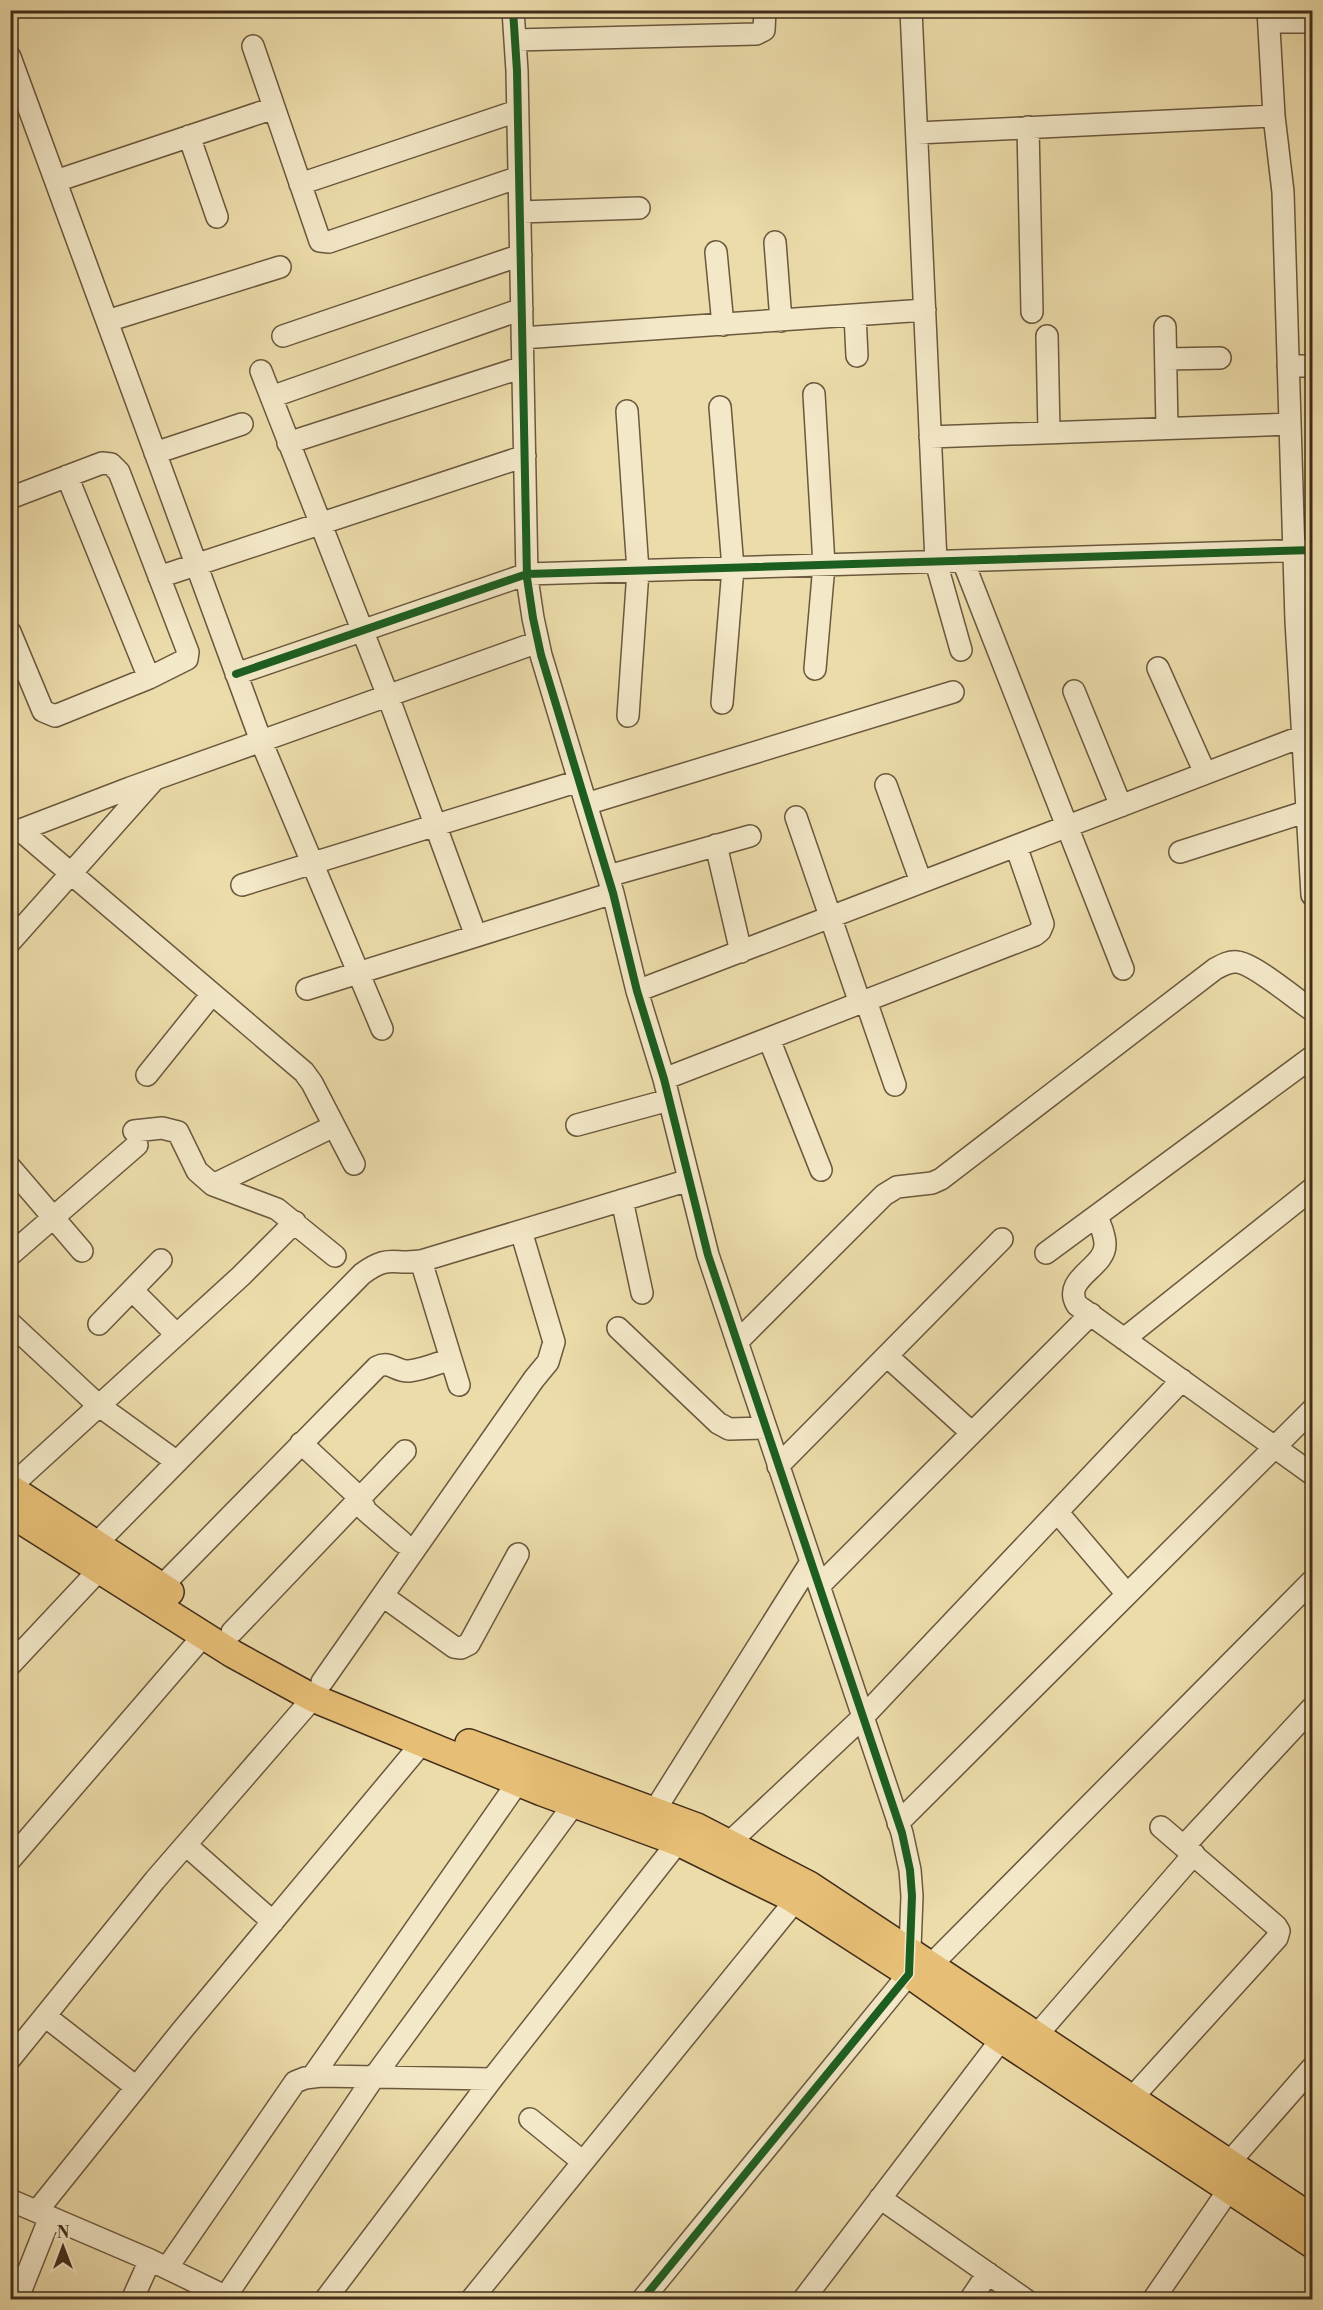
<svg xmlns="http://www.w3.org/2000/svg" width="1323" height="2310" viewBox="0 0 1323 2310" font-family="'Libre Bodoni',serif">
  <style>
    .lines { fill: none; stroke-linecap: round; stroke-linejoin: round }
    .minor-casing { stroke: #6b583e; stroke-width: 24 }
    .major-casing { stroke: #402c1a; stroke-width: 30 }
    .minor { stroke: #f3e8c8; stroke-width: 21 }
    .major { stroke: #e6be75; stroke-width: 27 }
    .cycleway-casing { stroke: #f3e8c8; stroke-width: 11 }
    .cycleway { stroke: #1b5e20; stroke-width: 8 }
  </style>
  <rect width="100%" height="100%" fill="#ecdcaa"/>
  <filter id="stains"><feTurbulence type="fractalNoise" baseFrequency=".00333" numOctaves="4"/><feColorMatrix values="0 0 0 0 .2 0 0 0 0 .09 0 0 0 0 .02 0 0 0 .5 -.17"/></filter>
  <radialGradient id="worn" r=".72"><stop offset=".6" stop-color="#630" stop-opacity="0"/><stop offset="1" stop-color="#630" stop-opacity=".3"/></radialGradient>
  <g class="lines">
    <defs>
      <path id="minor" d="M513,10L517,71L527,578L533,618L541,655L613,893L637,991L664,1079L708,1255L902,1833L910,1870L912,1896L909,1974L642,2300
        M911,10L936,562L961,650
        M1268,10L1274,116L1283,192L1296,621L1312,895
        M1269,22H1312
        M515,40L756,34L764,30L765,10
        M253,46L320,241L329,242L519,177
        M10,57L261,741L382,1029
        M1028,127L1032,312
        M917,133L1274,116
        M189,136L217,217
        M56,181L274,108
        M300,184L517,111
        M520,212L639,208
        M775,242L781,321
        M716,252L723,325
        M855,315L857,356
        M107,321L280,267
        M1165,327L1167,428
        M283,336L521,255
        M1047,336L1049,432
        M522,338L925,310
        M1166,359L1220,358
        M1288,366H1312
        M261,371L388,696L476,936
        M814,394L824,565L815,669
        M271,397L522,309
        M720,407L733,568L722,703
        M627,411L638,571L628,716
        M930,437L1290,424
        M288,443L523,367
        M155,453L242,424
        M67,476L149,678
        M10,498L102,463L111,464L119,472L188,652L187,659L149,678L55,716L43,711L10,632
        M963,561L1123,969
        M159,577L525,456
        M1158,668L1205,773
        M236,674L527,574L1312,550
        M1074,691L1121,806
        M886,785L921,882
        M586,804L953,692
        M796,817L860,1003
        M20,830L304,1072L312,1083L354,1164
        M10,834L130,788L538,642
        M716,845L741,952
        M1180,852L1308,811
        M608,876L750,836
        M242,885L579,781
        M10,942L153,781
        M307,989L613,893
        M637,991L1303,736
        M866,1001L895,1085
        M769,1039L821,1170
        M147,1075L212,994
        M664,1079L1035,935L1040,931L1043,924L1016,846
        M577,1125L669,1100
        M134,1131L162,1128L178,1132L197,1171L213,1185L277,1209L335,1256
        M10,1167L82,1251
        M213,1185L334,1126
        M622,1200L642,1293
        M1097,1216C1100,1225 1105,1234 1105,1244C1106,1268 1061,1278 1077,1305L1312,1474
        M1046,1253L1312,1057
        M10,1255L137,1145
        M421,1261L459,1385
        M132,1290L176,1334
        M10,1323L98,1405L177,1462
        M99,1324L161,1260
        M618,1328L718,1423L729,1429L766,1428
        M1124,1339L1312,1189
        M737,1342L884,1195L897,1187L932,1183L941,1179L1215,969C1221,966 1228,961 1237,962C1253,963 1297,1000 1312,1010
        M887,1356L972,1433
        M301,1443L360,1498L366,1511L402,1542
        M778,1466L1002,1239
        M10,1487L241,1276L295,1222
        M1058,1513L1127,1594
        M88,1557L97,1543L362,1274C389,1254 392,1265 421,1261L689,1180
        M819,1586L1091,1314
        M161,1587L377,1367C390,1360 396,1372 409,1371C422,1370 438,1363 451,1359
        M383,1596L454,1647L461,1648L469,1644L518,1554
        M232,1632L405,1451
        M10,1665L100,1569
        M322,1682L534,1379L548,1362L554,1342L521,1231
        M655,1810L811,1562
        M898,1823L1312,1410
        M729,1843L863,1717L1182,1380
        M186,1845L273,1922
        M1184,1846L1312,1708
        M10,1860L204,1635
        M921,1977L931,1965L1312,1581
        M45,2016L136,2087
        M1036,2036L1194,1854
        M10,2059L155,1880L313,1698
        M312,2077L518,1782
        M1131,2099L1277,1938L1279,1931L1276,1926L1161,1827
        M530,2119L583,2162
        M1220,2173L1312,2068
        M880,2198L1026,2300
        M10,2200L150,2260L233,2300
        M37,2211L184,2028L422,1743
        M167,2268L295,2082L305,2078L321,2076L492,2079
        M226,2296L374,2077L574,1804
        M17,2300L50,2217
        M132,2300L150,2260
        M325,2300L492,2079L678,1842
        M471,2300L795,1901
        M803,2300L1010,2028
        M970,2300L988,2273
        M1153,2300L1230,2188"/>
      <path id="major" d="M10,1488L170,1592
        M10,1513L233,1654L313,1698L542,1792L678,1842L790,1897L909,1974L1001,2039L1312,2244
        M469,1743L697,1827L809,1885L1312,2218"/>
    </defs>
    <use href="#minor" class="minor-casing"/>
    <use href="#major" class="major-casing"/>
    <use href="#minor" class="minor"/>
    <use href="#major" class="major"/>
    <defs>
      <path id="cycleway" d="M513,10L517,71L527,578L533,618L541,655L613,893L637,991L664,1079L708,1255L902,1833L910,1870L912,1896L909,1974L642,2300
        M236,674L527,574L1312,550"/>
    </defs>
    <use href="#cycleway" class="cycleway-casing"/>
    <use href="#cycleway" class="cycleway"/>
  </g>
  <rect width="1323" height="2310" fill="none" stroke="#ecdcaa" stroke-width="36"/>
  <rect x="12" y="12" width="1299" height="2286" fill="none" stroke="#402c1a" stroke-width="3"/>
  <rect x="18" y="18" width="1287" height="2274" fill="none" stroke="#402c1a" stroke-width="1.5"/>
  <g transform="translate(63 2247)" stroke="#f3e8c8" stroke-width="4.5" paint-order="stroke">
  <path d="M0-4.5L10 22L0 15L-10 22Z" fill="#402c1a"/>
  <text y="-9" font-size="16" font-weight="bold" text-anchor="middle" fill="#402c1a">N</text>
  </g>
  <rect width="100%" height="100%" filter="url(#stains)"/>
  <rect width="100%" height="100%" fill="url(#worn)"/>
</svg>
